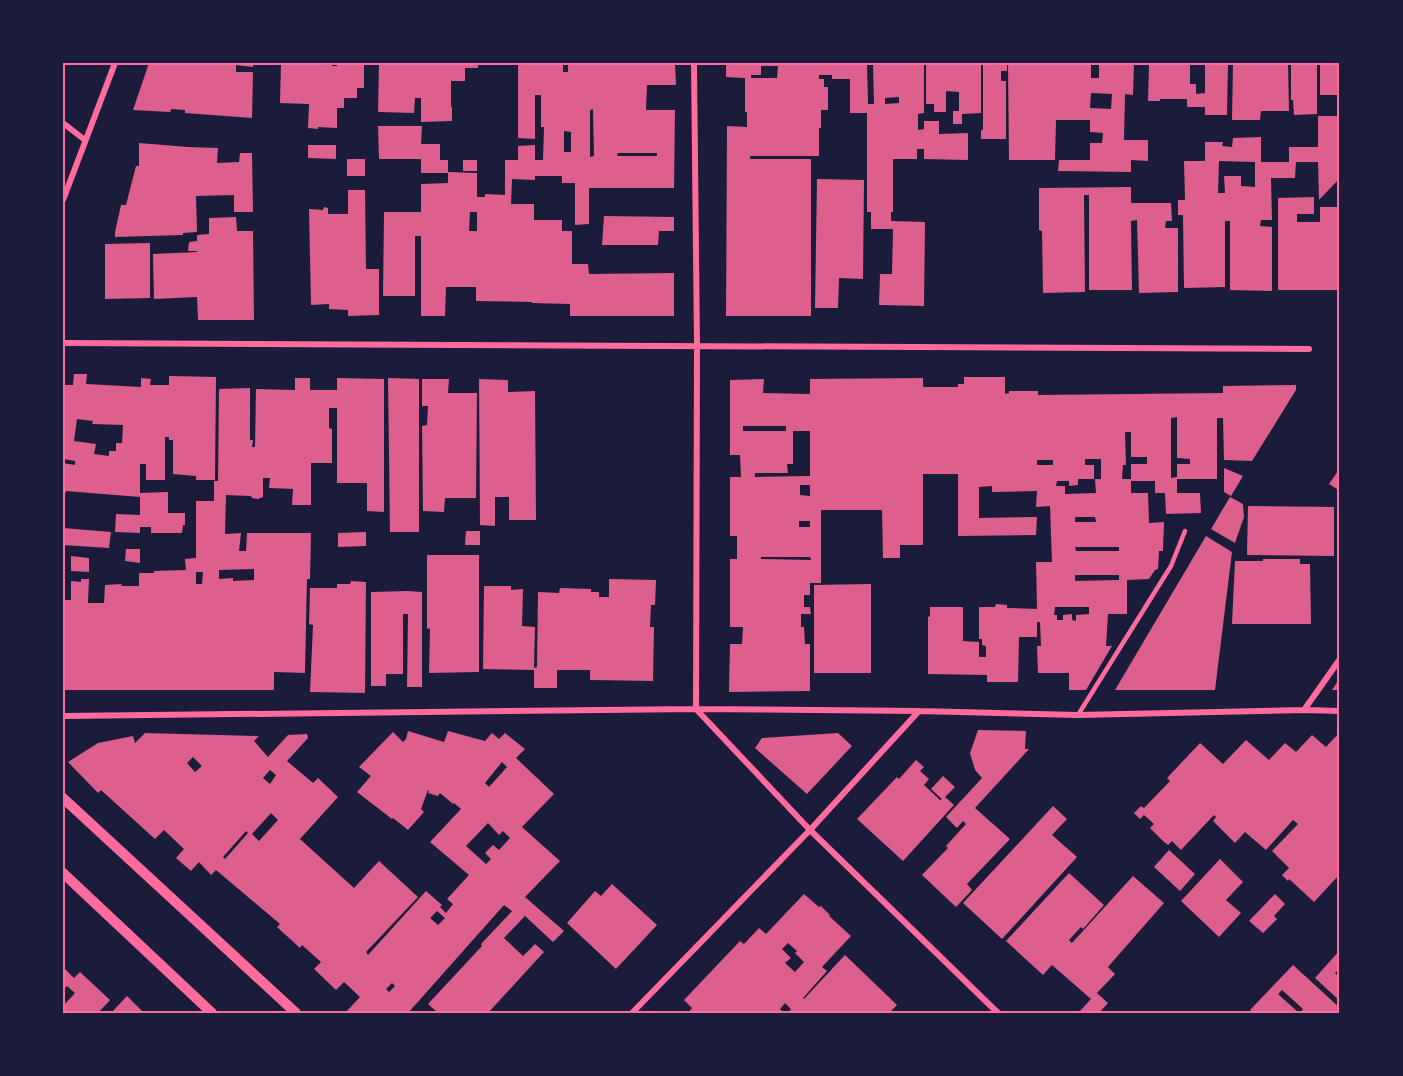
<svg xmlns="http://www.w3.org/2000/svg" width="1403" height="1076" viewBox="0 0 1403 1076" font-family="'Fira Sans Condensed',sans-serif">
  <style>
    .building { fill: #dd5f8e; fill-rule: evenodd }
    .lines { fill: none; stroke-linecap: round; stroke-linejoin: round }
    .service { stroke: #ff6b9d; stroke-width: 4.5 }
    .minor { stroke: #ff6b9d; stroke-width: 6 }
    .tertiary { stroke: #ff6b9d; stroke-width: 10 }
    .neatline { fill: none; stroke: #ff6b9d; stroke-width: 2 }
  </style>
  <rect width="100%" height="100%" fill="#1b1b3a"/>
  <path class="building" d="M149,63H253V67L236,65V72H253L252,118L185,113V110L171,109L170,112L133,110Z
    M281,63H332V66H337V63H364V88H357V98H344V108H337V128L318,127V129L308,128L309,104L280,103Z
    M379,63H478V68H465V81H451V107H452V121L421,122V98H415L414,113L378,112Z
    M518,63H563V72H568V63H675L676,85H647L646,110H675L674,188H589V224L575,225V183H562V176H535V180L512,179L511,204H534V220H562V231H572V264H588L589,274L674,273V316H570V304L532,303V302L476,301V287H446L445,316H421V236H415V296H383L384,212H421V184L448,183V172L477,173V197H485V194L505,195V160H518V146L535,145V160H543L544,127H541V95H535V139L518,138ZM593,109L594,156L590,157V110ZM564,131L571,132V152H564ZM618,153H657V156H617ZM470,212H477V231H469Z
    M726,63H867L868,104H874L873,63H924V113L918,114V130L924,129V121H939V134L968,133V160L924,159V149H917V159H893V212H891V221L925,222L924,306L879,305L880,274H892L893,229H871V212H867V113H850V79H832V75H819V79H824V87H828V110H821V128H819V156H750V159H811V316H726L727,126L747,127V112H745V78L726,77ZM761,66H778L777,78H751V75H761ZM899,97V103L885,104V98Z
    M926,63H981V113L962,114V124H953V111H959V92L946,91V112H934V104H926Z
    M983,63H1007V71H1001V81H1006V139H981V130H983Z
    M1008,63H1091V78H1099V63H1134L1133,95L1125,94L1124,140H1148V161L1131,160V172L1058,171L1059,160H1090V143H1102L1103,133L1090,132V120H1056L1055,160H1009ZM1091,93L1112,94L1111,109L1090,108Z
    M1156,63H1190V84H1196V94L1205,93V63H1228L1227,115H1205V107H1187V99H1160V101H1148L1149,64Z
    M1233,63H1288L1289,111H1261L1260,120H1232Z
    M1291,63H1317V114L1294,115L1293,100H1291Z
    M1320,63H1340V95H1320Z
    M1318,116H1340V178L1319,200L1318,162H1296L1295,178H1271L1272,220H1261L1260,226L1272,227V291L1230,290V221H1225V287L1184,288L1183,215H1178V200H1185L1184,161H1205V142H1223L1222,146L1232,147L1233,138L1261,137V162H1289V147H1318ZM1219,161L1255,162V187L1241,186V176H1224L1225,193H1218Z
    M378,126H422L421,144H440V160H448V173H421V159H379Z
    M139,143L188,147L218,148L217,163L239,162L240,153H252L253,212H234V195L196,196L197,232L183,233V235L115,237V232L121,205H126L136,166H139Z
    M308,145H336V159L308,158Z
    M347,159H365V176H347Z
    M463,160H477V171H463Z
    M817,179L864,180L863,279L839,278L838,308H815Z
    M1131,187V203H1171L1172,221H1166L1165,228H1178V292L1139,293L1137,220L1131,221L1132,290H1089V195H1084L1085,292L1043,293L1042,231L1039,230V188Z
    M348,190H365L366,269H379V315L348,316V310L329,309V304L311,305L309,209L323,210L324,207L328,208V214H348Z
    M1314,197V214H1297V222H1320V207H1340V290H1278V198Z
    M604,216L674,217V231H659L658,245H602Z
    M236,217L237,231H253L254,320H198L197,297L154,299L153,254L197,252V251H188L189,242L197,241V235L209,234V218Z
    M150,243V298L105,299V244Z
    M74,374H87L86,384L141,387V378L151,379L150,385H169V376L216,377L215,480H196V476L173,474V440H169V437H165V480H146V464H140V493L168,492V513H185V525H183L182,533H151V527H140V533L115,532L116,514L140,515V497L66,491L65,494H63V463L75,465V461L63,459V385H73ZM77,419L93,421L92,424L123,425L122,443H116V451H109V456L94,454L96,444L74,441Z
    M964,377H1005V394L1009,393V391H1038V395L1223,393V386L1296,385V390L1252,461L1224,460L1223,418H1217V479H1177V493H1200L1201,513L1166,514L1165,493H1155V481H1131V493H1148L1149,523L1164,522L1163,551H1159L1158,569L1155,570L1149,579L1127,580V614H1108L1106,646H1112L1086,690H1069V673H1038L1037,646H1041L1040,622H1037V637H1019L1018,682H987V675L928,674V617L930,616V607H963V641L979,642V657H986V646L982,645V639H979V607H995L996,604L1007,605V608L1037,609L1036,562H1052L1050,506L1036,507L1037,491L992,492V486L979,487V518L1037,517L1036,535L958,536V474H923V545H900V558H883L882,510H821V583H810V595H804V607H810L811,614H801V627H804L805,644H810V691L729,692L730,644H742L743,627H730V559H737V536H730V477H741L740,455H730V380L764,379L763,393L810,394V379L923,378V387H958V384H964ZM1177,417V458L1190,459V464H1177V477L1171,478V418ZM743,426H786V431H743ZM793,431H810V476L755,477V473H788L787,464H793ZM1125,432H1131V457H1147V464H1131V479H1122L1123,465H1126ZM1085,459H1101V479H1095L1096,493L1065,494V486H1056L1057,481H1069V486L1078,485V479H1094V465H1085ZM1037,460H1053V465H1037ZM800,485H810V496L800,495ZM1075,517H1095L1096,522H1075ZM799,521H810V527H799ZM1075,547H1119V551H1076ZM761,557H810L811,560L761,559ZM1075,575H1119V580L1075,581ZM1055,607H1089V614L1076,615V621L1072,620V614L1063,615V620H1057V615H1054Z
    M295,378H310V390H337V378L384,379V512L367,511V483H337V408H329V428L332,429V463H311V505H292L293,489L269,488L270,478H263V497L258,499L252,498L251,496L226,495L225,534L241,533L239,551H246L247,533H311L310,579H307L305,673L274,672V690H63V600H71V581L81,582V579H89L88,603H104L105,585L122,584L121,586H139V573H154V571L186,570L185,559L196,558V501H214V481H218L219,389L250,388V440H253L252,447H255L256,389L295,390ZM254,569V580L233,581V578L219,579V570ZM196,572H203L202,584H196Z
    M388,378L419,379V532H390Z
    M422,379H449L448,393H477L476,498H445L444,512L423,511L422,426L427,425L428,406H422Z
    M479,379L508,380V392L535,391L536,520H509V497H495V526L480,525Z
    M1224,468L1243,476L1231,496L1224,492Z
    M1340,468V491L1329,484Z
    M1230,497L1243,504L1244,517L1235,543L1211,529Z
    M1248,506L1334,507V556L1247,555Z
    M63,528L111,532L109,548L63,545Z
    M466,531H480V545H465Z
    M366,532V546L338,547V533Z
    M1206,536L1232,552L1215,690H1115Z
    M126,549H140V563L125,561Z
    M427,555H479V672L429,673L430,630L429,628L427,629Z
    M71,556L89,558V572L71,571Z
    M1263,559H1300V564H1310L1311,624H1232L1235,561H1263Z
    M609,579L656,580L655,605H651L650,627H654L653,681L590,680V670H557V688H534V670L483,669L484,586H511V590L523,589L522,626L535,627L534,668L537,667L538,592L559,593L560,588L591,589V592H599V597H609Z
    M351,581L366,582L365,693L310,692L313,625L309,624L310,588H337V584H350Z
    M871,584V673H814V585Z
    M408,591L422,592V687H407L408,614H403V674H386V686H371V592Z
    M1340,678V690H1332Z
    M978,730L1026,731L1025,749H1029L975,808L1010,839L967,884L972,890L956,907L922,875L948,848L946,846L966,824L963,821L957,828L946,817L982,778L975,770L970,753Z
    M408,731L444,742L448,731L485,741L492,733L499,739L505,733L525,749L516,758L554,794L522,827L560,861L525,897L564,931L553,942L525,916L504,938L523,956L535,944L544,952L488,1013H438L428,1004L482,946L481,944L512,911L504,905L408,1013H345L360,997L344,982L336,990L314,969L321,962L302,945L300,948L277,927L280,924L216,870L211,875L199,862L191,871L176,858L184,849L164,830L155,839L101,790L98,793L68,762L98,743L133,736L135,743L145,733L259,736L254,741L268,757L288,735L307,734L308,738L287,761L313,783L318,778L338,797L300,839L354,888L379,861L418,897L366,952L368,955L426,891L442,905L440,907L446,913L453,904L447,899L469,875L430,842L461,809L454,803L453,804L440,793L438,796L428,793L429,791L428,790L421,809L424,812L408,830L393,818L392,819L357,792L371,776L359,767L393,732L403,742L406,739ZM193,757L202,766L195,772L187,763ZM502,762L507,767L489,787L485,783ZM270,770L276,775L270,784L263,778ZM271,813L278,820L259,841L252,834ZM488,823L499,835L503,831L510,838L499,850L493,845L485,853L491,859L486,864L466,846ZM246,831L248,833L225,859L223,857ZM437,911L445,918L438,925L430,918ZM392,983L395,986L389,992L386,989Z
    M1340,732V874L1314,902L1289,879L1288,881L1282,875L1289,868L1272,851L1298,824L1293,820L1266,850L1245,832L1235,843L1213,821L1216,817L1214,815L1181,850L1172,841L1168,845L1164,842L1150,828L1154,824L1144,815L1140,819L1134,813L1141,806L1144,808L1170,781L1167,778L1200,743L1223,764L1246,740L1269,760L1285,743L1296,752L1312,735L1326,747Z
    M838,733L852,746L807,794L755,748L762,738Z
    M916,760L924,767L920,771L929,779L924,785L940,800L942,799L931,789L943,776L955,787L945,797L954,805L903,861L857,819L897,777L899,779Z
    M1053,806L1067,819L1052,835L1077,857L1002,939L963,903Z
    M1169,850L1195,874L1180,891L1154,867Z
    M1220,859L1243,882L1226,900L1241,913L1219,937L1181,901Z
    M1069,873L1104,905L1083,929L1081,927L1069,940L1072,943L1133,876L1164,903L1108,967L1115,974L1097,993L1108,1003L1099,1013H1078L1091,999L1052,965L1043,975L1006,941Z
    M612,884L657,925L616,969L567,923L595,891L601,896Z
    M804,894L819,907L821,906L830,915L829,916L851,936L822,967L827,971L803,998L804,999L845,955L897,1005L889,1013H788L791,1009L785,1003L780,1009L784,1013H688L692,1008L684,1000L740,941L744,944L759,928L766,934ZM788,943L797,951L795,953L804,962L795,972L785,963L791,958L782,949Z
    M1275,894L1285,904L1274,916L1277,919L1263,933L1249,921Z
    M1340,950V968L1335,973L1340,978V1001L1315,978Z
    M1293,965L1340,1008V1013H1300L1303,1009L1282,990L1278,994L1299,1013H1253L1250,1010Z
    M63,967L74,978L80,972L110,1000L98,1013H63V1006L75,993L67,986L63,990Z
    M127,996L144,1013H111Z"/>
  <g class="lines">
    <path class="service" d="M1078,715L1171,566L1185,531"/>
    <path class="minor" d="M694,63L697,347L696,709
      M63,123L85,140
      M63,200L115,63
      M63,343L1309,349
      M696,709L810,830L998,1013
      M1304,710L1340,659
      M63,716L696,709L919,711L1078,715L1304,710L1340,711
      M632,1013L810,830L919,711"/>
    <path class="tertiary" d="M63,798L296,1013
      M63,873L212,1013"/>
  </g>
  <rect width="1403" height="1076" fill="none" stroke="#1b1b3a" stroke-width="129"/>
  <rect x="64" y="64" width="1274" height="948" class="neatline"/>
</svg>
